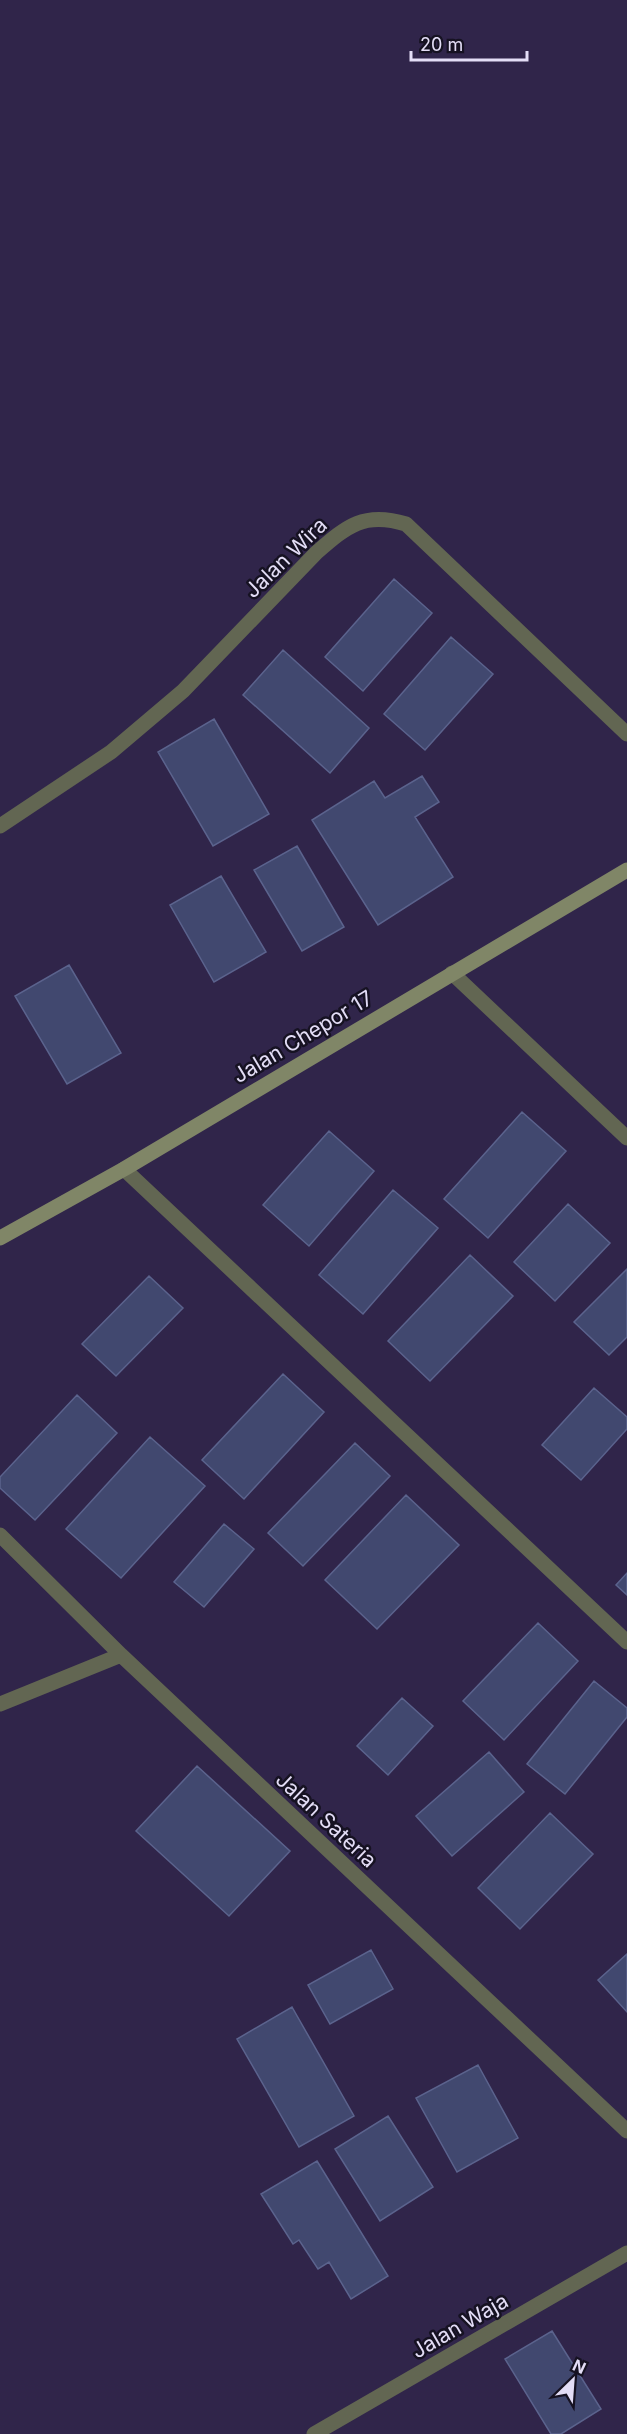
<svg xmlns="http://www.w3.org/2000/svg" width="627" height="2434" viewBox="0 0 627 2434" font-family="Inter,sans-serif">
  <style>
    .building { fill: #41486f; stroke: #5b638d; stroke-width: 1.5 }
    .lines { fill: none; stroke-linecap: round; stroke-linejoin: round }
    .street { stroke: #626652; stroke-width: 15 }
    .secondary { stroke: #808667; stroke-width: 15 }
    .labels { text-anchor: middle; stroke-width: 5; stroke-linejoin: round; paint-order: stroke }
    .street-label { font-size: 21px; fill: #e3ddf6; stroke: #161222 }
  </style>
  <rect width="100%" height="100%" fill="#30254a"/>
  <path class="building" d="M394,579L432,613L363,691L325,657Z
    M451,637L493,674L425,750L384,714Z
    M283,650L369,728L330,773L243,695Z
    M214,719L269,814L213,846L158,752Z
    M422,776L439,802L415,817L453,877L378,925L312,820L374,781L385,798Z
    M297,846L344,927L302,951L254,870Z
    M221,876L266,952L214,982L170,905Z
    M69,965L121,1053L67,1084L15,996Z
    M522,1112L566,1151L488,1238L444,1199Z
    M329,1131L374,1171L309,1246L263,1205Z
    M393,1190L438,1228L363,1314L319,1275Z
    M568,1204L610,1243L555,1301L514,1262Z
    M470,1255L513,1296L430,1381L388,1341Z
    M627,1269V1337L609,1355L574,1322Z
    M149,1276L183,1308L116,1376L82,1344Z
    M283,1374L324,1412L244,1499L202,1460Z
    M594,1388L627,1417V1429L581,1480L542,1445Z
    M77,1395L117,1433L35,1520L0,1488V1477Z
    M150,1437L205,1486L121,1578L66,1529Z
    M355,1443L390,1476L303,1566L268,1533Z
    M406,1495L459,1545L377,1629L325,1580Z
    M224,1524L254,1549L204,1607L174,1582Z
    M627,1573V1595L616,1585Z
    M538,1623L578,1661L504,1740L463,1701Z
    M594,1681L627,1708V1717L565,1794L527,1764Z
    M402,1698L433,1726L388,1775L357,1746Z
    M489,1752L524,1792L452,1856L416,1816Z
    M197,1766L290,1851L229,1916L136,1831Z
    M550,1813L593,1854L520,1929L478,1888Z
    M371,1950L393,1989L330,2024L308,1985Z
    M627,1954V2012L598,1980Z
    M292,2007L354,2116L299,2147L237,2039Z
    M478,2065L518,2138L457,2172L416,2098Z
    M388,2116L433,2187L380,2221L335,2149Z
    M317,2161L388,2276L351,2299L329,2262L318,2269L299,2240L293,2244L261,2194Z
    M552,2331L601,2409L561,2434H551L505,2359Z"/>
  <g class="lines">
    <path class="street" d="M0,826L111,752L183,691L316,553C347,526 364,511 406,524L627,734
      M452,973L627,1138
      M124,1169L627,1642
      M0,1535L121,1655L627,2131
      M0,1704L121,1655
      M314,2434L627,2253"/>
    <path class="secondary" d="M0,1238L124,1169L627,870"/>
  </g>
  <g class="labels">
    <g class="street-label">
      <text transform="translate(286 558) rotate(-44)" y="7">Jalan Wira</text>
      <text transform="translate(303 1037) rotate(-31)" y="7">Jalan Chepor 17</text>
      <text transform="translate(326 1820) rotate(43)" y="7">Jalan Sateria</text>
      <text transform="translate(460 2326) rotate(-30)" y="7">Jalan Waja</text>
    </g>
  </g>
  <g transform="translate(573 2380) rotate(25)" stroke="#161222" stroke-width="4.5" paint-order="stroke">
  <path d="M0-4.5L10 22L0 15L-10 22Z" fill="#e3ddf6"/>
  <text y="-9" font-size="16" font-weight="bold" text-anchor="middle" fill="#e3ddf6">N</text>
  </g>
  <path d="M411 51v9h116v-9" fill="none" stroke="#e3ddf6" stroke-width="3"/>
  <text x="420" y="51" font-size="18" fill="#e3ddf6" stroke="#161222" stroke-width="4.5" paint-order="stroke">20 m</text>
</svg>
